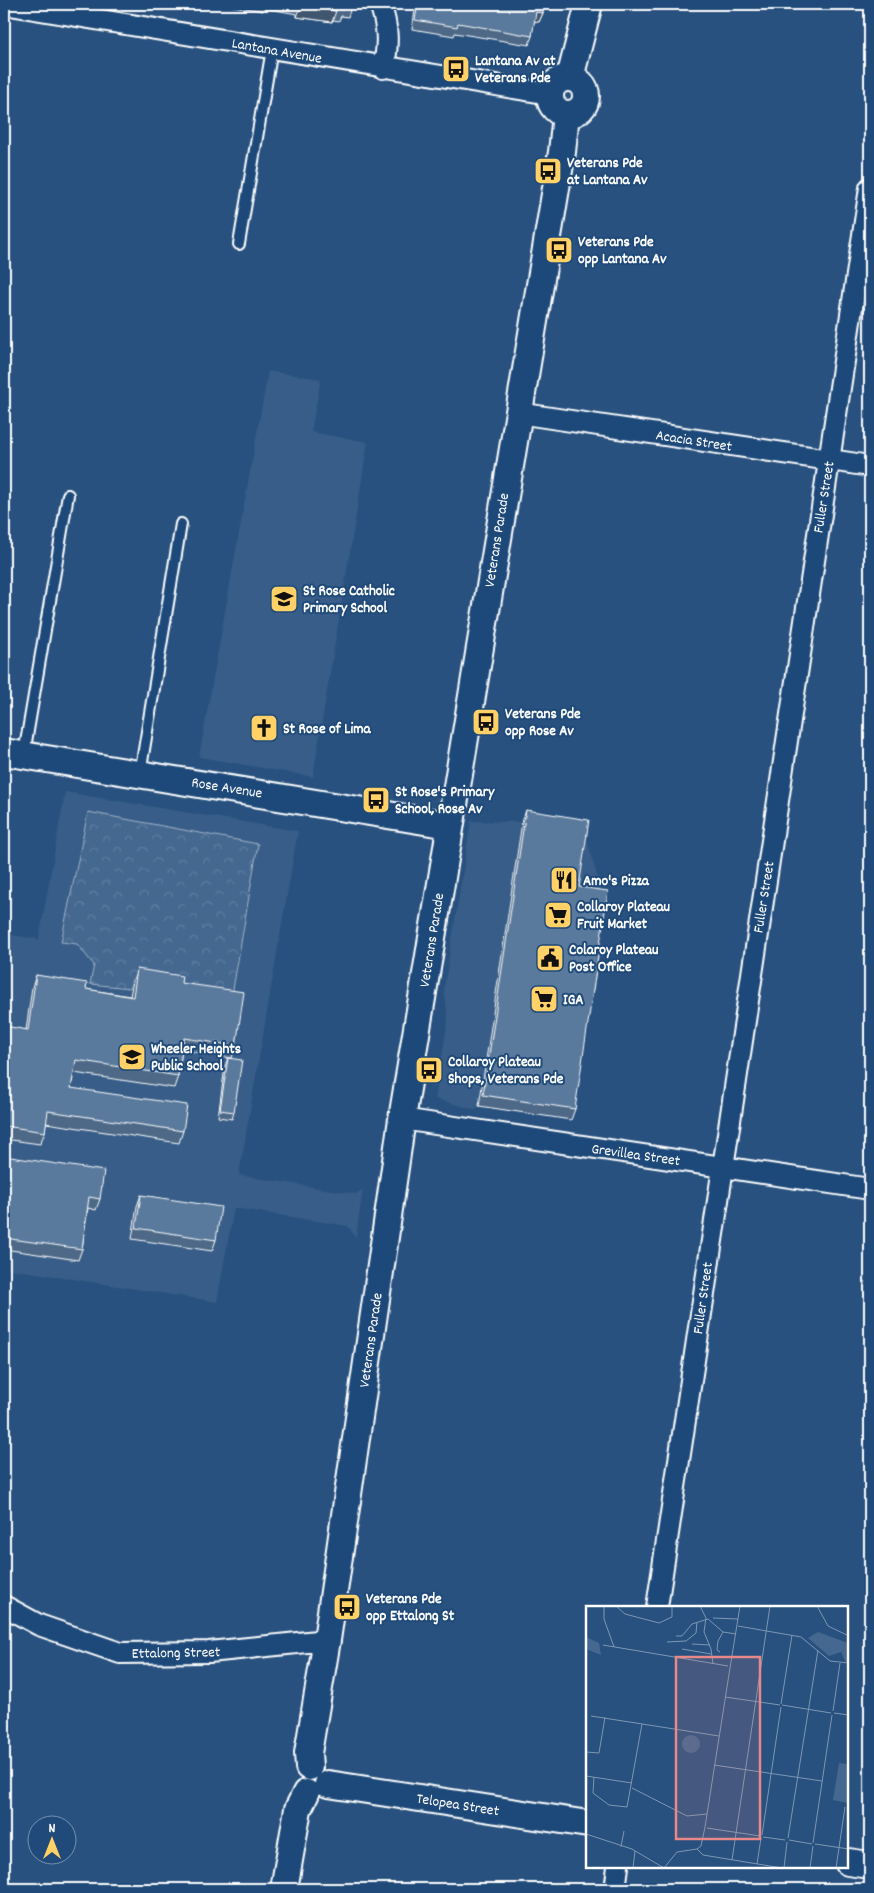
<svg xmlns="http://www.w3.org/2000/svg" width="874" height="1893" viewBox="0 0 874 1893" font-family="Dekko,sans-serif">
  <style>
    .built { fill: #375d88 }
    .forest { fill: url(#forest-crowns); stroke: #a2b4c8 }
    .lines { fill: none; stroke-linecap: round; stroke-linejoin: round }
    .service-casing { stroke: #fff; stroke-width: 14 }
    .minor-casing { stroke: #fff; stroke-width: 24 }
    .tertiary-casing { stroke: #fff; stroke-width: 30 }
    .service { stroke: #1f4a7a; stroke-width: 10 }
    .minor { stroke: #1f4a7a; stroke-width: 20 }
    .tertiary { stroke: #1f4a7a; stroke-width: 26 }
    .wall { fill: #4d6987; stroke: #fff }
    .shaded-wall { fill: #3f556e; stroke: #fff }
    .building { fill: #5a7a9d; stroke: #fff }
    .labels { text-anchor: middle; stroke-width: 4; stroke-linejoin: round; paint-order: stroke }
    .street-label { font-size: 15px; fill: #fff; stroke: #1f4a7a }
    .poi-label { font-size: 15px; font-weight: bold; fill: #fff; stroke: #1f4a7a; text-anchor: start }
    .inset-road { fill: none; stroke: #7e97b2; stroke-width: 1 }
    .view { fill: #e88989; fill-opacity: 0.15; stroke: #e88989; stroke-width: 2.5 }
    .inset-edge { fill: none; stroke: #fff; stroke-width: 2.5 }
  </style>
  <defs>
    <pattern id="forest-crowns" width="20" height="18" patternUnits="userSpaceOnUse" patternTransform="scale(1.25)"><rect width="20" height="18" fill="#446890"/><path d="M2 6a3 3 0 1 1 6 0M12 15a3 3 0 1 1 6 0" fill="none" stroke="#607fa1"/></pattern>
  </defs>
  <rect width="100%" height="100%" fill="#28517f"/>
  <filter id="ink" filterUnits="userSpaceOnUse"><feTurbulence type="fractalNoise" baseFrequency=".02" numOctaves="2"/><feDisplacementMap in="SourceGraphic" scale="10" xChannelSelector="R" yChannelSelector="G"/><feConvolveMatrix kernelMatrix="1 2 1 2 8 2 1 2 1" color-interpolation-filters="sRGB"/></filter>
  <g filter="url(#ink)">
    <path class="built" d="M268,371L321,379L311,432L368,442L313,777L199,757Z
      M65,792L298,831L239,1175L356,1194L363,1189L356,1238L348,1226L234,1208L217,1302L4,1268V934L39,939Z
      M471,821L522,822L585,831L604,902L571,1120L479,1106L476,1110L435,1099L448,1019L444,988Z"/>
    <path class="forest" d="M88,812L258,844L231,1001L179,987L132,979L130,988L90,984L94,965L77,944L61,942Z"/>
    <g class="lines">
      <defs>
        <path id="service" d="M239,244L272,49
          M24,754L68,495
          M140,774L181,524"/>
        <path id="minor" d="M4,4L550,94
          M380,4C388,26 389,45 383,68
          M518,413L870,466
          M402,1119L870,1189
          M4,1606L39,1625L120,1653L209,1652L327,1640
          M657,1607L870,188
          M615,1889L618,1867"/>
        <path id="tertiary" d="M570,78L589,4
          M550 96a18 18 0 1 1 36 0a18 18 0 1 1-36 0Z
          M4,752L449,825
          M309,1767L308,1753L327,1640L402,1119L562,152L566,114
          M328,1784L588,1824
          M848,1862L870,1865
          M284,1889L298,1809L306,1793"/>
      </defs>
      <use href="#service" class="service-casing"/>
      <use href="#minor" class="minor-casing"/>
      <use href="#tertiary" class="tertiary-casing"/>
      <use href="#service" class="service"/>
      <use href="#minor" class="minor"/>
      <use href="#tertiary" class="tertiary"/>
    </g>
    <path class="wall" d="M229,4H352L348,17L341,16L339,21L333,20L332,22L297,17V14L264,8L263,11L228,5Z
      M416,4H544L543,13L539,22L534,21L532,36L529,45L455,33L454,36L412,29Z
      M526,810L579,887L575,1109L571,1120L479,1106L522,822Z
      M137,969L181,983L236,1046L232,1058L182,1050L178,1076L174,1088L74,1073L71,1088L183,1131L179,1143L46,1123L45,1132L40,1144L4,1139V1026L26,1030L32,987L36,975L86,989L130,996L133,981Z
      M228,1058L234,1112L232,1119L218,1117L225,1066Z
      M4,1156L100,1199L96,1210L88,1208L82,1249L78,1260L4,1249Z
      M141,1195L216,1240L212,1251L132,1239L137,1206Z"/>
    <path class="shaded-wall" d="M301,6L336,11L332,22L297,17Z
      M536,12L543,13L539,22L532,21Z"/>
    <path class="building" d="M301,4H352V6L344,5L343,10L336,9V11L301,6Z
      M418,4H544L543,13L536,12L532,36L458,23L457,27L415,20Z
      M526,810L589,820L579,887L608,891L575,1109L483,1095Z
      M137,969L182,976L181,983L244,992L236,1046L184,1038L178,1076L76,1060L71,1088L187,1105L183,1131L48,1111L45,1132L4,1126V1026L28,1030L36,975L87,983L86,989L133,997Z
      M228,1058L242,1060L234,1112L220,1110Z
      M4,1156L104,1171L100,1199L89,1197L82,1249L4,1238Z
      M141,1195L221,1207L216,1240L136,1228Z"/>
  </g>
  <defs>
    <symbol id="bus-square" viewBox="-11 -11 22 22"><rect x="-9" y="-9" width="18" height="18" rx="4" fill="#ffd166" stroke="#1f4a7a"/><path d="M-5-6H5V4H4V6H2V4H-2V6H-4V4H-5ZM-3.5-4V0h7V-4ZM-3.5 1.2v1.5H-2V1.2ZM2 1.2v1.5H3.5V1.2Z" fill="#111"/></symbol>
    <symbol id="school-square" viewBox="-11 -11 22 22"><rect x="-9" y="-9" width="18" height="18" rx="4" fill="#ffd166" stroke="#1f4a7a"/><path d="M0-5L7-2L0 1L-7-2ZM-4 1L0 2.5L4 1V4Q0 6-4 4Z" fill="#111"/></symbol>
    <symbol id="church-square" viewBox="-11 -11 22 22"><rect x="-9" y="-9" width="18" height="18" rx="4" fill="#ffd166" stroke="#1f4a7a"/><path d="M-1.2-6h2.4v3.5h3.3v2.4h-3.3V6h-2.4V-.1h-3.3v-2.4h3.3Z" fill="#111"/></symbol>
    <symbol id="restaurant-square" viewBox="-11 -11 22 22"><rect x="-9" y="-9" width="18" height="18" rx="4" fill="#ffd166" stroke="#1f4a7a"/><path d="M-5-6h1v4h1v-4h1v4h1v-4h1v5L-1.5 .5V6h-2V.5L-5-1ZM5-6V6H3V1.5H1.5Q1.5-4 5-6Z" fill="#111"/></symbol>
    <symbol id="supermarket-square" viewBox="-11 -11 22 22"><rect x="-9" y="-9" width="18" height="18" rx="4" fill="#ffd166" stroke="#1f4a7a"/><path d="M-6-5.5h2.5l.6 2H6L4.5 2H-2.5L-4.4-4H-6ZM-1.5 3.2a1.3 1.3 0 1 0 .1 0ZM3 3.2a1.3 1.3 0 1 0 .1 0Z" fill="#111"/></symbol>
    <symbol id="civic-square" viewBox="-11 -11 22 22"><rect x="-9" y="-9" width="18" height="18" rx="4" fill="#ffd166" stroke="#1f4a7a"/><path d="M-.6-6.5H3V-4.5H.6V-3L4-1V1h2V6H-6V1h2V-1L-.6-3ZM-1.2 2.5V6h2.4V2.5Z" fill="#111"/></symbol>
  </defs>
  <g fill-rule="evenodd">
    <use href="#bus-square" x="440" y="53" width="32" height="32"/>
    <use href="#bus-square" x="532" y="155" width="32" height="32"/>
    <use href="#bus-square" x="543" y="234" width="32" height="32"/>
    <use href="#school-square" x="268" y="583" width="32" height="32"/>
    <use href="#bus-square" x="470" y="706" width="32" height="32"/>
    <use href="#church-square" x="248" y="712" width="32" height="32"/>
    <use href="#bus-square" x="360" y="784" width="32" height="32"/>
    <use href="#restaurant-square" x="548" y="864" width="32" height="32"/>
    <use href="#supermarket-square" x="542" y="899" width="32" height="32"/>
    <use href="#civic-square" x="534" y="942" width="32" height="32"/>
    <use href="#supermarket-square" x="528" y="983" width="32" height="32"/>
    <use href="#school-square" x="116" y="1041" width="32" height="32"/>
    <use href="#bus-square" x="413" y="1054" width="32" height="32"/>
    <use href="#bus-square" x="331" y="1591" width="32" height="32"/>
  </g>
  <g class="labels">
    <g class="street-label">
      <text transform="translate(277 50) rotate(10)" y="5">Lantana Avenue</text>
      <text transform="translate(694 440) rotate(9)" y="5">Acacia Street</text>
      <text transform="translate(823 497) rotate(-81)" y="5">Fuller Street</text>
      <text transform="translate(496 540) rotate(-81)" y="5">Veterans Parade</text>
      <text transform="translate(227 787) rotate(9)" y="5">Rose Avenue</text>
      <text transform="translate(763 897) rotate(-81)" y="5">Fuller Street</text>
      <text transform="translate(431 940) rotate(-81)" y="5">Veterans Parade</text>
      <text transform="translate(636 1154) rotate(8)" y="5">Grevillea Street</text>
      <text transform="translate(702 1298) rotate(-82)" y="5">Fuller Street</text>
      <text transform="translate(370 1340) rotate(-82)" y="5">Veterans Parade</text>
      <text transform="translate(176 1652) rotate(-1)" y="5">Ettalong Street</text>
      <text transform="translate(458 1804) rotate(9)" y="5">Telopea Street</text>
    </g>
    <g class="poi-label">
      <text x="475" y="65">Lantana Av at<tspan x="475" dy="17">Veterans Pde</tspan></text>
      <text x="567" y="167">Veterans Pde<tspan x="567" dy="17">at Lantana Av</tspan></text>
      <text x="578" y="246">Veterans Pde<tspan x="578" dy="17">opp Lantana Av</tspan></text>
      <text x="303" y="595">St Rose Catholic<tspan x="303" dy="17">Primary School</tspan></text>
      <text x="505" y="718">Veterans Pde<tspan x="505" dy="17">opp Rose Av</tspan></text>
      <text x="283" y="733">St Rose of Lima</text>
      <text x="395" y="796">St Rose's Primary<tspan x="395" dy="17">School, Rose Av</tspan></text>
      <text x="583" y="885">Amo's Pizza</text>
      <text x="577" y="911">Collaroy Plateau<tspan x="577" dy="17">Fruit Market</tspan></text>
      <text x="569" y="954">Colaroy Plateau<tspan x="569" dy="17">Post Office</tspan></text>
      <text x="563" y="1004">IGA</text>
      <text x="151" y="1053">Wheeler Heights<tspan x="151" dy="17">Public School</tspan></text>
      <text x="448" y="1066">Collaroy Plateau<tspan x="448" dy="17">Shops, Veterans Pde</tspan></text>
      <text x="366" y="1603">Veterans Pde<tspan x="366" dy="17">opp Ettalong St</tspan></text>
    </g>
  </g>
  <g transform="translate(586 1606)">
    <rect width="262" height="262" fill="#28517f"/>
    <path d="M232,26L262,37V55H259L255,46L243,50L222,32ZM0,31L13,37L15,49L0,43ZM96 138a9 9 0 1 1 18 0a9 9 0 1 1-18 0ZM253,157L262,158V197L247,194Z" fill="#446890"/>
    <path class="inset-road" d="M18,0V13L28,41M30,0L39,8L73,17L86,11V0M114,0L120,12L118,26L125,43L127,58M231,0L242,20L263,30M127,12L152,13M152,20L215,31L244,55L263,57M90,30H96L106,18L122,13L137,26L150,28M81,36L100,35L110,27L111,16M106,38L124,39M17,39L142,60M96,43L125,48M134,46L131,44L132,35L137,26M144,62L154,0M139,91L194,99M195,98L206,29M196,99L245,107M247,105L254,57M248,107L263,109M5,110L133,130M0,146L13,147L19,111M128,159L236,175M0,170L46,177M8,171L7,187L23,199L41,201L56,118M46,182L101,210L121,208M119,221L144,62M121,222L174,230M0,228L46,243L78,262M176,229L195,101M177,231L199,234M202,232L232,44M203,234L226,238M227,237L246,109M229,238L263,243M35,241L38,225M111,243L117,249L196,262M111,243L115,240L119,221M146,254L184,0M171,258L175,232M47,262L49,245M78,262L91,246L111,243M198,262L201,236M224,262L227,240M250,262L259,201"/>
    <path class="view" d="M90,51H174V233H90Z"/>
    <rect width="262" height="262" class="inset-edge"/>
  </g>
  <rect width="874" height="1893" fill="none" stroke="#1f4a7a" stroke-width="20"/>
  <rect x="10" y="10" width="854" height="1873" fill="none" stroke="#fff" stroke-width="2" filter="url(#ink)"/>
  <g transform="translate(52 1840)"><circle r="24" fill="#1f4a7a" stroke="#7992af"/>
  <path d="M0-4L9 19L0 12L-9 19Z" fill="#ffd166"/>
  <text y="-8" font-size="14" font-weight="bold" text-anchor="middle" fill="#ffffff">N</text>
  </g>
</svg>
